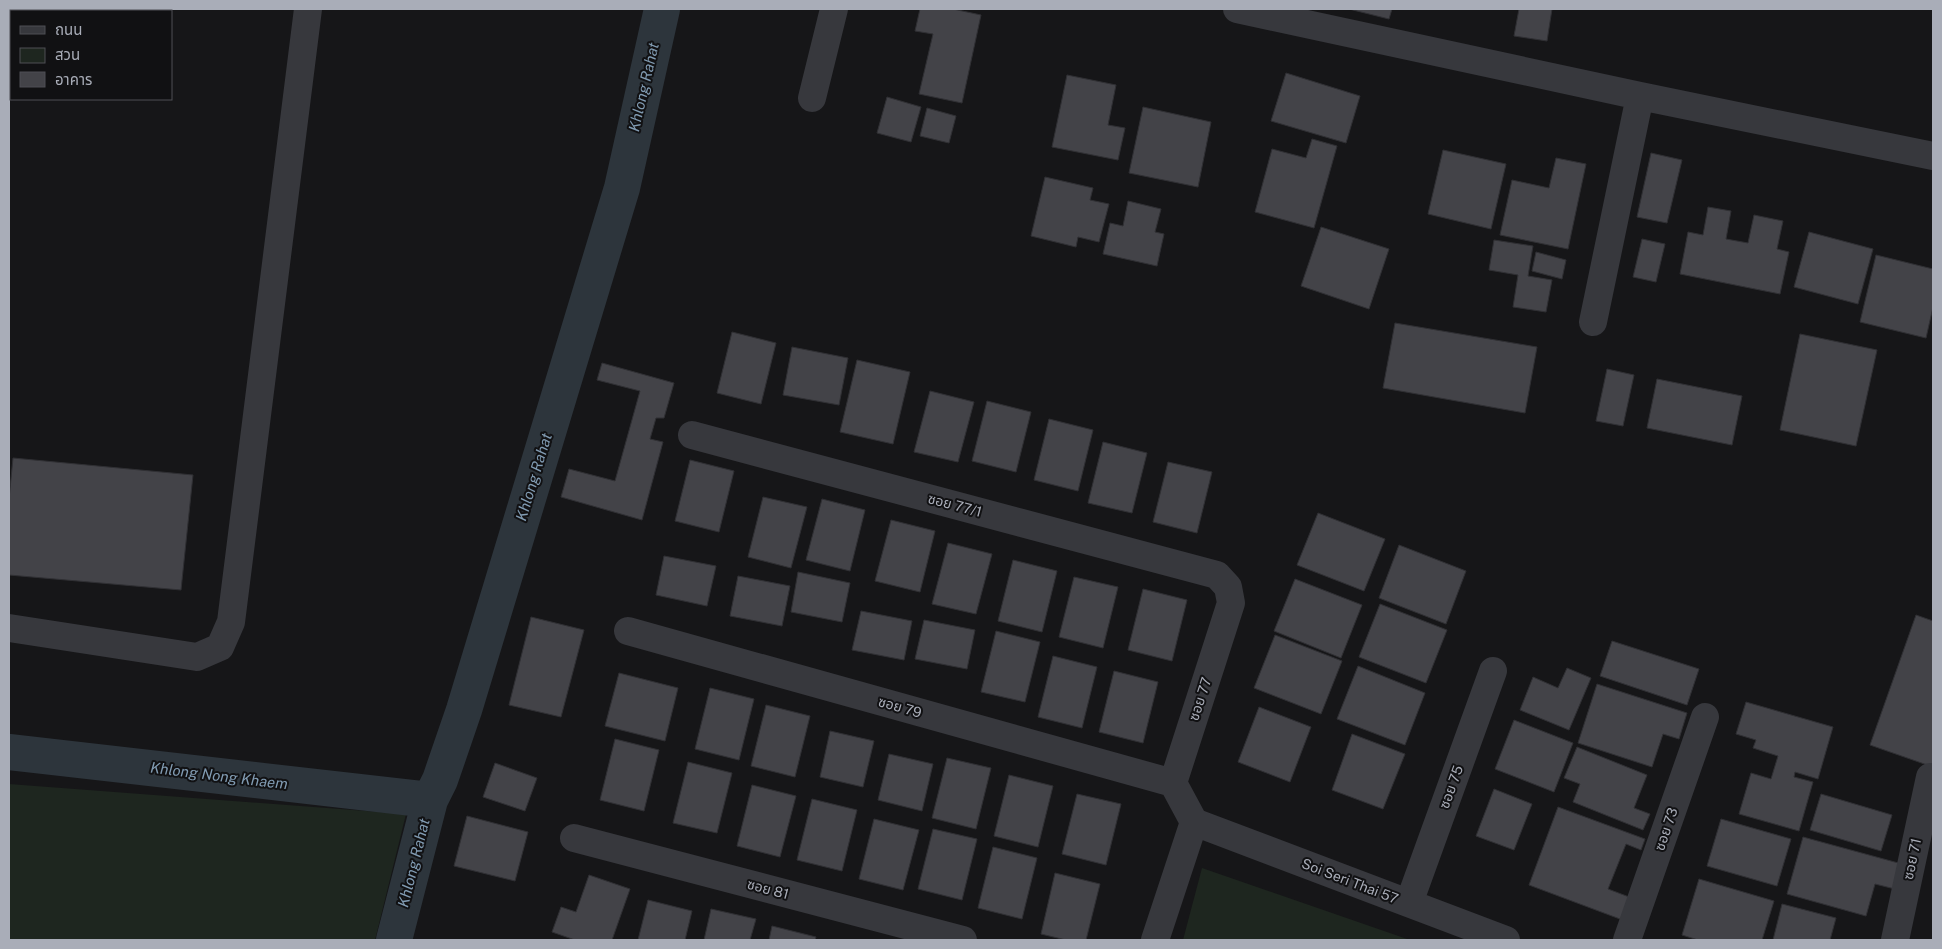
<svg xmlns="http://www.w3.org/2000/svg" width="1942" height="949" viewBox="0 0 1942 949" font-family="'Public Sans','Noto Sans Thai',sans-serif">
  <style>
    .green { fill: #1e261f }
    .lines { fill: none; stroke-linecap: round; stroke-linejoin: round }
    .canal { stroke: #2d353c; stroke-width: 36 }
    .building { fill: #434348; stroke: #303034 }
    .minor { stroke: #37383d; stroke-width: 28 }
    .labels { text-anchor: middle; stroke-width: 4; stroke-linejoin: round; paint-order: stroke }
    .street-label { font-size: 14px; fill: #a9adb8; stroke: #111113 }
    .water-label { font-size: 15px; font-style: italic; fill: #819bb2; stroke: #111113 }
  </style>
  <rect width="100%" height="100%" fill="#161618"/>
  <path class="green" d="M9,784L406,814L375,940H9Z
    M1202,868L1410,940H1183Z"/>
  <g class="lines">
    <path class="canal" d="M9,752L430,800
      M394,940L430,800L440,780L464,710L622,188L662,9"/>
  </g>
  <path class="building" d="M920,9H953L981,15L962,103L919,94L933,34L915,31Z
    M1349,9H1392L1389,19Z
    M1519,9H1552L1547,41L1514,36Z
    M1286,73L1360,96L1346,143L1271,121Z
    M1067,75L1116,85L1108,125L1125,128L1118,160L1052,147Z
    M887,97L921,107L911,142L877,133Z
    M1143,107L1211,122L1198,187L1129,173Z
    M927,108L956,116L949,143L920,136Z
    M1312,139L1337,146L1314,228L1255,212L1272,149L1306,158Z
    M1443,150L1506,164L1491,229L1428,214Z
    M1651,153L1682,160L1667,223L1637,217Z
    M1556,158L1586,164L1568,249L1500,235L1512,180L1549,188Z
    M1045,177L1093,188L1090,200L1109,204L1099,242L1078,237L1076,247L1031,236Z
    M1128,201L1161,209L1155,232L1164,234L1157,266L1103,254L1110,223L1123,226Z
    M1708,207L1731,211L1726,239L1748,243L1754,215L1783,221L1777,249L1789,252L1780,294L1680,274L1688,232L1703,235Z
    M1321,227L1389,249L1369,309L1301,286Z
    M1809,232L1873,249L1858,304L1794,287Z
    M1642,239L1665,244L1656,282L1633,277Z
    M1494,240L1533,246L1528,276L1552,280L1546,312L1513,307L1518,275L1489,270Z
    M1536,252L1566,260L1562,279L1532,271Z
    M1876,255L1933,269V307L1926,338L1860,322Z
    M1395,323L1537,347L1525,413L1383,388Z
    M732,332L776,343L761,404L717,393Z
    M1800,334L1877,350L1856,446L1780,430Z
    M792,347L848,358L839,405L783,395Z
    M857,360L910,372L893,444L840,432Z
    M602,363L674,383L664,418H656L650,439L663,442L642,520L561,497L569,469L615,481L640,391L597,380Z
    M1607,369L1634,375L1623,426L1596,421Z
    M1657,379L1742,396L1732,445L1647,428Z
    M930,391L974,402L958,462L914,452Z
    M987,401L1031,412L1016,472L972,461Z
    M1049,419L1093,430L1078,491L1034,480Z
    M1103,442L1147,453L1132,513L1088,503Z
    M13,458L193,475L181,590L9,575V499Z
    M690,460L734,471L719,532L675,521Z
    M1168,462L1212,472L1197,533L1153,522Z
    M763,497L807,507L791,568L748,557Z
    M822,499L865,510L850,571L806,560Z
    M1318,513L1385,539L1364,591L1297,565Z
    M891,520L935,531L920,592L875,581Z
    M948,543L992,554L976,614L932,604Z
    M1399,545L1466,571L1446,624L1379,598Z
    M664,556L716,566L707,606L656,595Z
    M1013,560L1057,571L1042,632L998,621Z
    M798,572L850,583L842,622L791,612Z
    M738,576L790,586L782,626L730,616Z
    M1074,577L1118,587L1103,648L1059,637Z
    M1295,579L1362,605L1341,658L1274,631Z
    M1143,589L1187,600L1172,661L1128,650Z
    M1380,604L1447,630L1426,683L1359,657Z
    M861,611L912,621L904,660L852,650Z
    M1916,615L1933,621V767L1870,745Z
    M531,617L584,630L561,717L509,705Z
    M924,620L975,630L967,669L915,659Z
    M996,631L1040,642L1025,702L981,692Z
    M1275,635L1342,661L1321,714L1254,688Z
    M1612,641L1699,669L1687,705L1600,676Z
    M1053,656L1097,667L1082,728L1038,717Z
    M1358,666L1425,693L1405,745L1337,719Z
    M1567,668L1591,678L1569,730L1520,710L1533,677L1558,688Z
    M1114,671L1158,682L1143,743L1099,732Z
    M619,673L678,688L665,741L605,726Z
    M1597,684L1687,713L1679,739L1663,734L1652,767L1578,743Z
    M710,688L754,699L739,760L695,749Z
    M1746,702L1833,727L1818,779L1795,772L1794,777L1813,782L1799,831L1739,814L1751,773L1771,779L1778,756L1753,748L1756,740L1736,734Z
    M766,705L810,716L795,777L751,766Z
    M1259,707L1311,727L1290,782L1238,762Z
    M1514,720L1573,743L1554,792L1495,769Z
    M830,731L874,741L863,787L820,777Z
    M1352,734L1405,754L1383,809L1332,790Z
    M615,739L659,750L644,811L600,800Z
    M1577,747L1647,775L1634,808L1650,814L1643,830L1573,802L1580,784L1564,778Z
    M889,754L933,764L922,811L878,800Z
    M947,758L991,768L976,829L932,818Z
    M688,762L732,773L717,833L673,823Z
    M495,763L537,778L525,811L483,797Z
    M1009,775L1053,786L1038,847L994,836Z
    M752,785L796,796L780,857L737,846Z
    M1494,789L1532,804L1514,850L1476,836Z
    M1077,794L1121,804L1106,865L1062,854Z
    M1821,794L1892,815L1881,851L1810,830Z
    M812,799L857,810L842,871L797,860Z
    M1558,807L1645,839L1641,850L1626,844L1608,889L1637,900L1628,922L1529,885Z
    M467,816L528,832L515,881L454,866Z
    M874,819L919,830L903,890L859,879Z
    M1721,819L1791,839L1777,886L1707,866Z
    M933,829L977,839L962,900L918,889Z
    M1803,837L1902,864L1895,889L1875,884L1866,916L1787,894Z
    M993,847L1037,858L1022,919L978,908Z
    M1055,873L1100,884L1086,940H1066L1041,934Z
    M589,875L630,889L612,940H575L552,932L561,907L576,912Z
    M1699,879L1774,901L1762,940H1698L1682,935Z
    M648,900L692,911L685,940H638Z
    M1782,904L1836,918L1830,940H1773Z
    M711,909L756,919L750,940H704Z
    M772,926L816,937L815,940H769Z"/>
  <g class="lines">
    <path class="minor" d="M1237,9L1640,96L1933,156
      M812,98L834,9
      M1593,322L1640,96
      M692,435L1217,575L1228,587L1231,603L1173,783L1194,822
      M9,628L197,657L220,647L231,622L308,9
      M628,631L1173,783
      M1194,822L1506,940
      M574,838L963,940
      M1409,903L1493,671
      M1155,940L1194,822
      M1627,940L1705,717
      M1895,940L1930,777"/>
  </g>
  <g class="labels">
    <g class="street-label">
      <text transform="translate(955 505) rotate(15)" y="5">ซอย 77/1</text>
      <text transform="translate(1200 699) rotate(-72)" y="5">ซอย 77</text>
      <text transform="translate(900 707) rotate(16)" y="5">ซอย 79</text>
      <text transform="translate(1451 787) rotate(-70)" y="5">ซอย 75</text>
      <text transform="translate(1666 829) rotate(-71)" y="5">ซอย 73</text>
      <text transform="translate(1912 859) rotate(-78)" y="5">ซอย 71</text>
      <text transform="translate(1350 881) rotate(21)" y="5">Soi Seri Thai 57</text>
      <text transform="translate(768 889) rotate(15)" y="5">ซอย 81</text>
    </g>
    <g class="water-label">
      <text transform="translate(644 87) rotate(-77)" y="5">Khlong Rahat</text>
      <text transform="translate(534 477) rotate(-73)" y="5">Khlong Rahat</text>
      <text transform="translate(219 776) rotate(7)" y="5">Khlong Nong Khaem</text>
      <text transform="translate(414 863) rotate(-76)" y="5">Khlong Rahat</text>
    </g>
  </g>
  <rect width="1942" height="949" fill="none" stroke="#a9adb8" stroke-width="20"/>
  <rect x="10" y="10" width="162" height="90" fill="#111113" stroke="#4e4f55"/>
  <rect x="20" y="26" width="25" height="8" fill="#37383d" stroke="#4e4f55"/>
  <text x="55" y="35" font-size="15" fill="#a9adb8">ถนน</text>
  <rect x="20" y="48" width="25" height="15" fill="#1e261f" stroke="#4e4f55"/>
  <text x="55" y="60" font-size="15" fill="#a9adb8">สวน</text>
  <rect x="20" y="72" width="25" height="15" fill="#434348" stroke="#4e4f55"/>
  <text x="55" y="85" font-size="15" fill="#a9adb8">อาคาร</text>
</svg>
